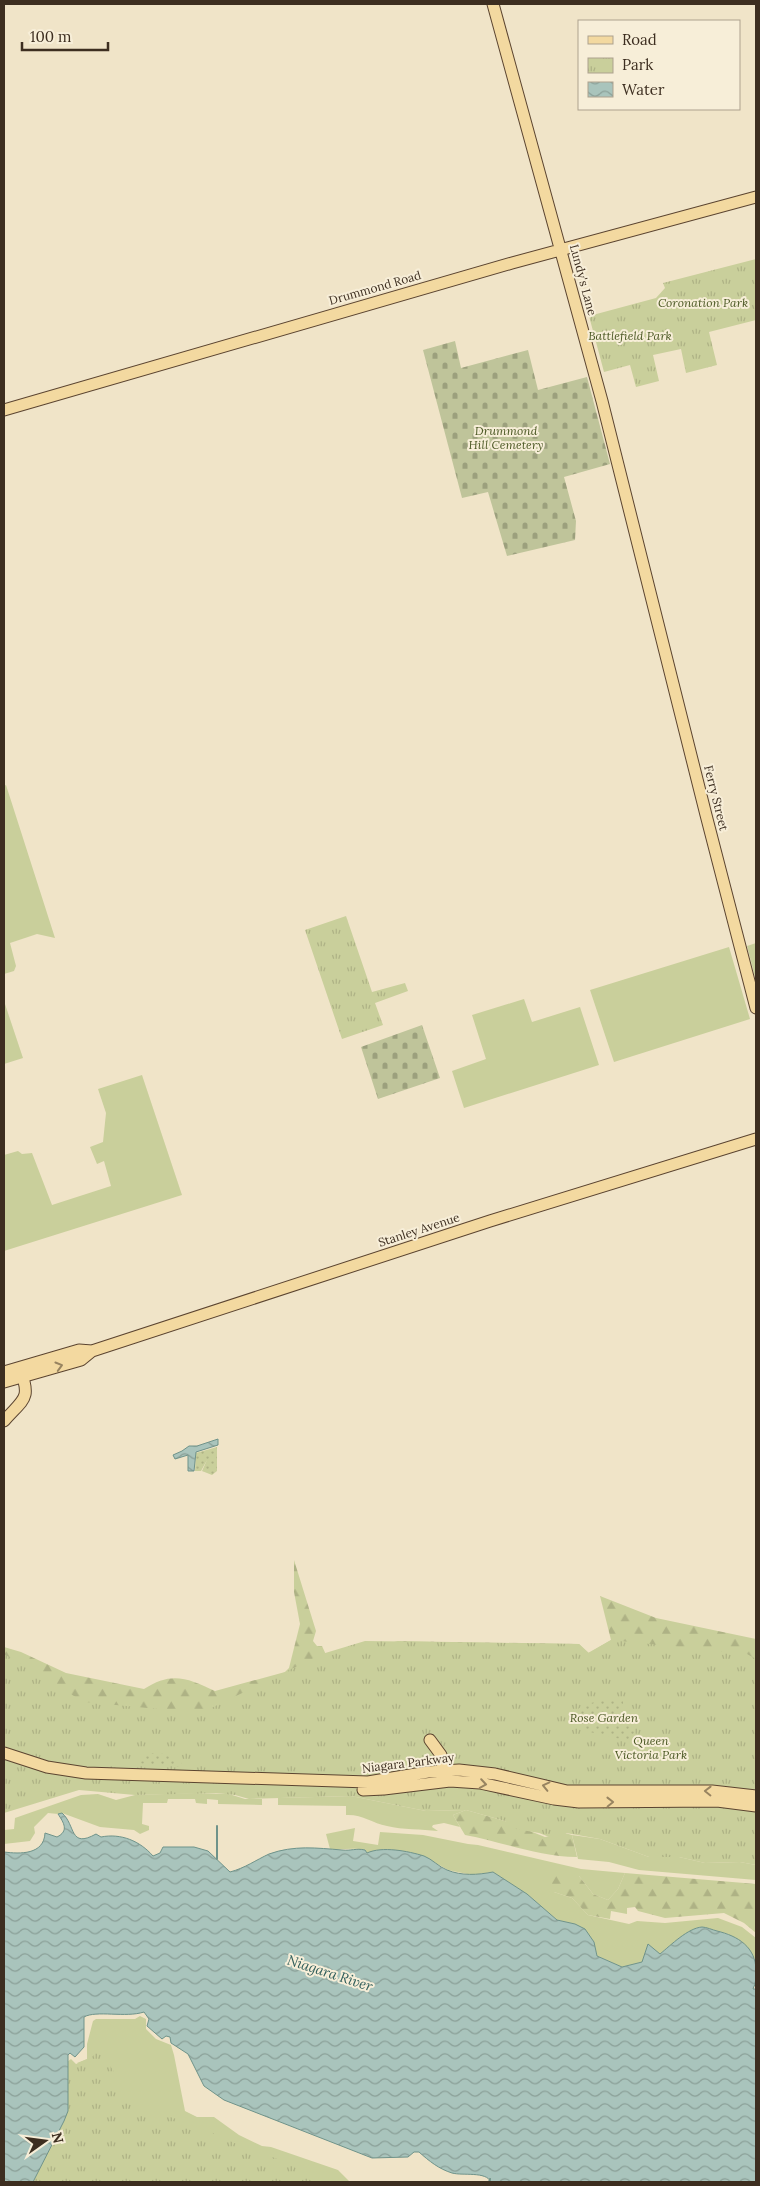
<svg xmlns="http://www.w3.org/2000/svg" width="760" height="2186" viewBox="0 0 760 2186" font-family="Lora,serif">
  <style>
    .grass { fill: #c9cf9b }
    .forest { fill: url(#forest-firs) }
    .cemetery { fill: url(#cemetery-stones) }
    .park { fill: url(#park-tufts) }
    .garden { fill: url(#garden-dots) }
    .water { fill: url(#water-waves); stroke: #6f938a }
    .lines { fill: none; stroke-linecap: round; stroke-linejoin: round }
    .stream { stroke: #6f938a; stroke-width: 2 }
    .major-casing { stroke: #5b4430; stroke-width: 13 }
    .major { stroke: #f3d9a0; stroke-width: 11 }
    .oneway { stroke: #988460 }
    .labels { text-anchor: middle; stroke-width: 4; stroke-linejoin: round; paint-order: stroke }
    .street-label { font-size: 12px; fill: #3d2e20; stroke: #f7eed8 }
    .park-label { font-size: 12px; font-style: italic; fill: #4d5a26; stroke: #f7eed8 }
    .water-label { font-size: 14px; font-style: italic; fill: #2f5d5a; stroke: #f7eed8 }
  </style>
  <defs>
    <pattern id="forest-firs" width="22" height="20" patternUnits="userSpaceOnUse" patternTransform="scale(1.25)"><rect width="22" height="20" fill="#c9cf9b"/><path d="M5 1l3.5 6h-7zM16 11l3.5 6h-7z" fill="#aeb285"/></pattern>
    <pattern id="cemetery-stones" width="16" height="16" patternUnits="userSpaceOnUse" patternTransform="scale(1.25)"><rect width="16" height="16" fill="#bfc49a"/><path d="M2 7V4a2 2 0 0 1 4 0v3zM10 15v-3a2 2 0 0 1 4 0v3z" fill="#9ca07d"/></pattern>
    <pattern id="park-tufts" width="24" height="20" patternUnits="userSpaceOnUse" patternTransform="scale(1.25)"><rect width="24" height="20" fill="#c9cf9b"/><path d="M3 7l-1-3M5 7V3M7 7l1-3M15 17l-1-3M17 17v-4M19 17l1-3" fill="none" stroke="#aeb285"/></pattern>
    <pattern id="garden-dots" width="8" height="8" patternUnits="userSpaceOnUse" patternTransform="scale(1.25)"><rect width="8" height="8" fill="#c9cf9b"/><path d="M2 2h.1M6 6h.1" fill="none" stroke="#aeb285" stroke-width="1.8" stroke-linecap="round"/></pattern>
    <pattern id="water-waves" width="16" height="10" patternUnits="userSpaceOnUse" patternTransform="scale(1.25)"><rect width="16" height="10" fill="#a9c4bc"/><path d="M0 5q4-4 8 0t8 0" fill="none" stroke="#8ba098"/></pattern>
  </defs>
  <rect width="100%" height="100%" fill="#f0e4c8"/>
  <path class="grass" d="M6,785L55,938L37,934L10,943L16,966L14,971L4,974V786Z
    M756,943V981L747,946Z
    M729,947L750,1019L614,1062L590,990Z
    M524,999L532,1022L580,1007L599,1065L464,1108L452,1071L486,1059L472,1015Z
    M4,1001L23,1058L4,1064Z
    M142,1075L182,1195L4,1251V1155L18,1151L22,1154L32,1153L52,1205L111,1186L104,1161L97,1164L90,1147L103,1142L106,1113L98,1089Z
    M195,1793L229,1794L245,1799H262V1805L218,1804V1800L207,1799V1804L196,1803L195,1799H168L167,1803H143L142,1824L149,1826V1830L140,1834L134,1830L100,1827L62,1813L58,1814L48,1813L34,1827L35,1833L30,1841L4,1844V1830L14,1829L15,1818L81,1795L98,1794L116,1800L135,1795Z
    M351,1796L426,1811L466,1810L453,1815L460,1827L444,1823L433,1825L432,1827L438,1831C421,1829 403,1830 387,1826C372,1823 362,1814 346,1815V1806L278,1805V1798Z
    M355,1828L353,1841L378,1845L380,1832L423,1835L468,1844L478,1845L581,1869L625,1873L618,1889L608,1900L593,1894L579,1876L554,1892L572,1898L588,1915L629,1924L637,1921L665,1923L718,1918L742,1927L756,1938V1962L755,1959L728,1934L702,1927L688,1933L660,1954L642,1962L622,1967L597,1956L594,1942L575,1924L557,1920L527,1894L493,1872L472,1875L448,1870L423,1856L367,1853L365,1850C354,1847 342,1850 330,1849L326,1834Z
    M572,1835L600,1839L649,1857H679L705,1863L740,1862L756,1865V1880L639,1870L609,1862L578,1859Z
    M140,2016L146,2019V2029L156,2039L171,2045L174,2055L185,2111L197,2117H214L239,2135L262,2146L271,2147L338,2170L350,2182H275L232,2169L77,2063L87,2059V2044L93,2021L96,2019H135Z"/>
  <path class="forest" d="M294,1560L316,1631L313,1641L317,1646H322L338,1681L249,1724L4,1703V1647L21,1652L66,1673L144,1689C171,1671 188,1678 215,1691L285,1672L289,1668L300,1624L294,1592Z
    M600,1596L656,1618L756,1639V1737L394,1641L579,1644L589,1653L611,1640Z
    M466,1810L505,1821L545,1837L565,1833L572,1835L577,1857C538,1857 503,1842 465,1835L453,1815Z
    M560,1873L579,1876L593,1894L608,1900L618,1889L625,1873L756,1884V1933L744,1923L724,1913L665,1918L638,1911L635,1907L627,1908V1914L611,1911L610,1919L588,1915L572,1898L554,1892L547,1880Z"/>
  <path class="cemetery" d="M455,341L461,368L528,350L538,390L587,377L610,464L564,477L576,521L575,540L507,556L488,492L462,498L423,350Z
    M422,1025L440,1078L378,1099L361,1047Z"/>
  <path class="park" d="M756,259V320L709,332L717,365L686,373L681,349L653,355L659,381L636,387L630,365L604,372L589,316L656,298L665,288L663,283Z
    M346,916L372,992L405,983L408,991L375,1003L383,1025L342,1039L305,930Z
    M611,1640L747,1654L756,1659V1865L740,1862L705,1863L679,1857H649L600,1839L566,1833L564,1837L552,1838L539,1833L516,1829L505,1821L466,1810L426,1811L351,1796L249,1799L235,1795L216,1793L135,1795L79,1790L4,1813V1654L84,1702L201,1713L322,1654L365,1641L579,1644L588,1653Z
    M100,2051L125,2088L147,2110L193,2124L243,2147L275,2158L309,2174L321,2182H33L64,2121L68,2080L67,2062L71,2059L76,2064L92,2057L95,2053Z"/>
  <path class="garden" d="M217,1447V1471L212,1475L202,1471L207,1460L201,1471H195L196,1453Z
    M610,1699H623V1717C635,1722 636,1730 634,1742L581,1730L576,1714L578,1709L586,1704Z
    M158,1752L180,1761L184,1767L136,1763L146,1755Z"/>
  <path class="water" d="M218,1439V1445L196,1452L194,1471H188V1455L175,1459L173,1455L182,1451L189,1446H197Z
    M62,1813C76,1825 69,1849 96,1834L101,1837C121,1833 140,1841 153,1856L160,1853L163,1847H194L208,1851L230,1872C245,1868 256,1860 269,1854C294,1845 317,1848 342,1850C351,1851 356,1848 365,1850L367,1853C382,1846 408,1851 424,1856C432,1859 439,1867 447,1870C462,1876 477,1875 493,1872L527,1894L557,1920L575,1924L585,1929L594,1942L597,1956L622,1967L642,1962L648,1944L660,1954C671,1945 688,1928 702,1927C706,1927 713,1930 717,1931C738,1936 756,1947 756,1971C756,1978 756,1983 753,1989H756V2182H491C486,2171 463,2176 452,2173C439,2169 429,2161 419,2152H414L408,2157L372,2158L224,2100L204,2086L188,2054L171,2043L170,2037L166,2036L162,2039L147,2026L149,2019L144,2012C126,2018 96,2010 84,2017V2047L75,2057L70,2053L68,2055V2111L64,2121L33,2182H4V1852C20,1854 44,1855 45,1833L57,1837C69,1831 64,1823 58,1814Z"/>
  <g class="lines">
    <path class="stream" d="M217,1859V1826
      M489,2182L490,2179"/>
    <defs>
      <path id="major" d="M493,4L602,401L706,815L756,1008
        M4,410L512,263L756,197
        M4,1372L79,1350L92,1351
        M4,1382L81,1360L92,1351L490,1221L756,1139
        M4,1421C23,1399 32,1400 20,1369
        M430,1740L441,1755L444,1777
        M4,1753L47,1767L86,1773L368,1782L428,1772L459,1770L495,1774L567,1791H712L756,1796
        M363,1790L384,1789L450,1781L480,1783L554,1799L579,1802L717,1801L756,1806"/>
    </defs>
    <use href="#major" class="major-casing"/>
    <use href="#major" class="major"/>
  </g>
  <defs><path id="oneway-chevron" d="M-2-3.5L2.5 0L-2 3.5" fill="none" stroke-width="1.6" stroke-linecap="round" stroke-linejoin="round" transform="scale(1.25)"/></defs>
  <g class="oneway">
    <use href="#oneway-chevron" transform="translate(59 1366) rotate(-16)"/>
    <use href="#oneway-chevron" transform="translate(483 1784) rotate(9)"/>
    <use href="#oneway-chevron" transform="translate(546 1786) rotate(-167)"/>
    <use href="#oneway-chevron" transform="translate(708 1791) rotate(-179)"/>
    <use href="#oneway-chevron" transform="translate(610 1802) rotate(-1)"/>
  </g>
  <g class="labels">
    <g class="street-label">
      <text transform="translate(583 280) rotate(75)" y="4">Lundy's Lane</text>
      <text transform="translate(375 288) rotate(-16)" y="4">Drummond Road</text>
      <text transform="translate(716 798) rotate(76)" y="4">Ferry Street</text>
      <text transform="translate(419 1230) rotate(-18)" y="4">Stanley Avenue</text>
      <text transform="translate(408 1763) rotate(-7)" y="4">Niagara Parkway</text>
    </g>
    <g class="park-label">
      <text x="703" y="307">Coronation Park</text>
      <text x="630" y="340">Battlefield Park</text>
      <text x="506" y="435">Drummond<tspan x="506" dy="14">Hill Cemetery</tspan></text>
      <text x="604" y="1722">Rose Garden</text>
      <text x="651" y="1745">Queen<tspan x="651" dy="14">Victoria Park</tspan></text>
    </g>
    <g class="water-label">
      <text transform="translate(330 1973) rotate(18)" y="5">Niagara River</text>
    </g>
  </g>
  <rect width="760" height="2186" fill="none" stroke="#3d2e20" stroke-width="10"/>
  <rect x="578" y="20" width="162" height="90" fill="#f7eed8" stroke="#ada18e"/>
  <rect x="588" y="36" width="25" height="8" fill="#f3d9a0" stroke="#ada18e"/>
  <text x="622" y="45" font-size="15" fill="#3d2e20">Road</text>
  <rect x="588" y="58" width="25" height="15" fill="url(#park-tufts)" stroke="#ada18e"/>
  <text x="622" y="70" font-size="15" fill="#3d2e20">Park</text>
  <rect x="588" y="82" width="25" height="15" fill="url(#water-waves)" stroke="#ada18e"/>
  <text x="622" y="95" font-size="15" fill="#3d2e20">Water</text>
  <g transform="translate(45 2141) rotate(76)" stroke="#f7eed8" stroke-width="4" paint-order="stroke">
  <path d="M0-4L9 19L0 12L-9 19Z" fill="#3d2e20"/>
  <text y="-8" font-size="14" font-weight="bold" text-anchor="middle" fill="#3d2e20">N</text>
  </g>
  <path d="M22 42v8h86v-8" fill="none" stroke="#3d2e20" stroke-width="2.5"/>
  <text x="30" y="42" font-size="15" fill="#3d2e20" stroke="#f7eed8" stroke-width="4" paint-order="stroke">100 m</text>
</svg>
